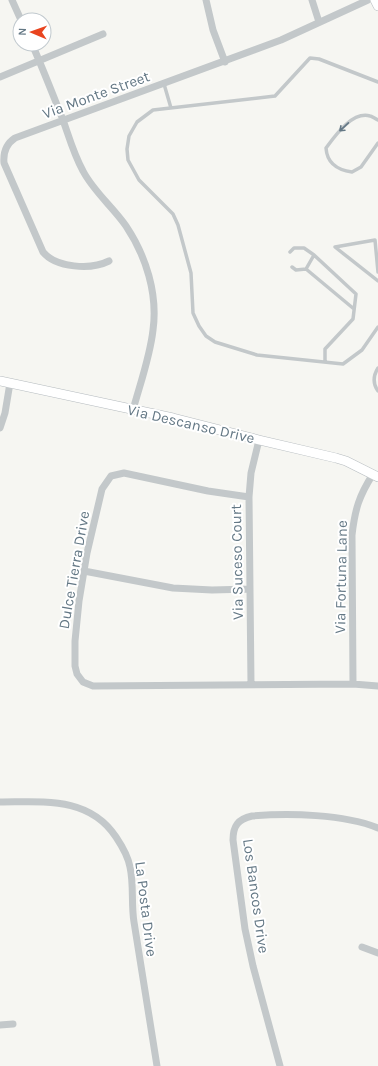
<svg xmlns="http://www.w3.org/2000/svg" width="378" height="1066" viewBox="0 0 378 1066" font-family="Karla,sans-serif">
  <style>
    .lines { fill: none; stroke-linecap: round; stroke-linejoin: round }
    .secondary-casing { stroke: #b5bbbf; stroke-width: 10 }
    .lane { stroke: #c3c8ca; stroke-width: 3.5 }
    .street { stroke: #c3c8ca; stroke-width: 7 }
    .secondary { stroke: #fff; stroke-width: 9 }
    .oneway { stroke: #647885 }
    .labels { text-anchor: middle; stroke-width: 4; stroke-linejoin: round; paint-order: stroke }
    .street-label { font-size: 15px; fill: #647885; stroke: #fff }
  </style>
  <rect width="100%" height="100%" fill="#f6f6f2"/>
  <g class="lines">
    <defs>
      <path id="secondary" d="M375,0L378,6
        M0,381L173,418L259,440L336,458L346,461L378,477"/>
    </defs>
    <use href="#secondary" class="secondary-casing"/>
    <path class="lane" d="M378,82L319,59L310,58L275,96L153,110L137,122L129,136L127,149L128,160L139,180L173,214L178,225L191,273L193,313L199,326L206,336L215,342L257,355L343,364L362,350L378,327
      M164,84L171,108
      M378,120C375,119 372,116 370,116C352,111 335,136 326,148C327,163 337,170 352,172L361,167L378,143
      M290,252L294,248H304L314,255
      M292,267L296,270L306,269
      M378,272L375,240L335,247L378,281
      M325,362V349L353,319L356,294L314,255L306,269L354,309
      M378,368C373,376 373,384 378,391"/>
    <path class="street" d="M12,0L21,20
      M206,0L213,30L225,62
      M312,0L319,22
      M32,44C43,69 53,95 63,120C69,137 74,155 83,171C94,192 113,207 126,226C146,256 158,294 153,330C150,357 140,384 133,410
      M0,77L103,34
      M109,261C91,270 56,268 43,252L4,163C3,152 6,144 15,138L281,40L368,0
      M0,428L5,413L10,383
      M249,497L208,491L124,473L111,476L102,489L87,553L79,601L75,641V666L77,674L83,682L93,686L353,684L378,686
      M84,571L173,588L212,590L250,589
      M251,684L249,497L251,473L259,440
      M353,684L352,535C355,509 359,496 373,474
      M0,802C43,802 89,796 116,837C122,846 128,856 130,867C134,885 131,904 134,922C142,970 149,1018 157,1066
      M362,947L378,953
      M0,1025L13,1024
      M280,1066L253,966L245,929L233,840C233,826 238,819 252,816C289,813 344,814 378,828"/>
    <use href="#secondary" class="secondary"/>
  </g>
  <defs><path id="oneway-shaft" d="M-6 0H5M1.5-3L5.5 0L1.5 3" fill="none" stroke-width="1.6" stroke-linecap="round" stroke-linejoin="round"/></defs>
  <use class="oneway" href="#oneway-shaft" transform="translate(344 127) rotate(137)"/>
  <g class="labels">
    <g class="street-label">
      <text transform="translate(96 95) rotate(-20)" y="5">Via Monte Street</text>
      <text transform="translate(191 424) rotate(13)" y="5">Via Descanso Drive</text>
      <text transform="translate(237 562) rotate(-91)" y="5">Via Suceso Court</text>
      <text transform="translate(74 570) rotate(-80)" y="5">Dulce Tierra Drive</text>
      <text transform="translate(341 577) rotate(-89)" y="5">Via Fortuna Lane</text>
      <text transform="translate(256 896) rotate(82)" y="5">Los Bancos Drive</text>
      <text transform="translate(146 909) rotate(83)" y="5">La Posta Drive</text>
    </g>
  </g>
  <g transform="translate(32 32) rotate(272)"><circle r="19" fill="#ffffff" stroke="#c1c9ce"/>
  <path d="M0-3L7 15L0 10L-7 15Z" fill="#e9441f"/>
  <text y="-6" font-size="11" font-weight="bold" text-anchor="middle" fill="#647885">N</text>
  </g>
</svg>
